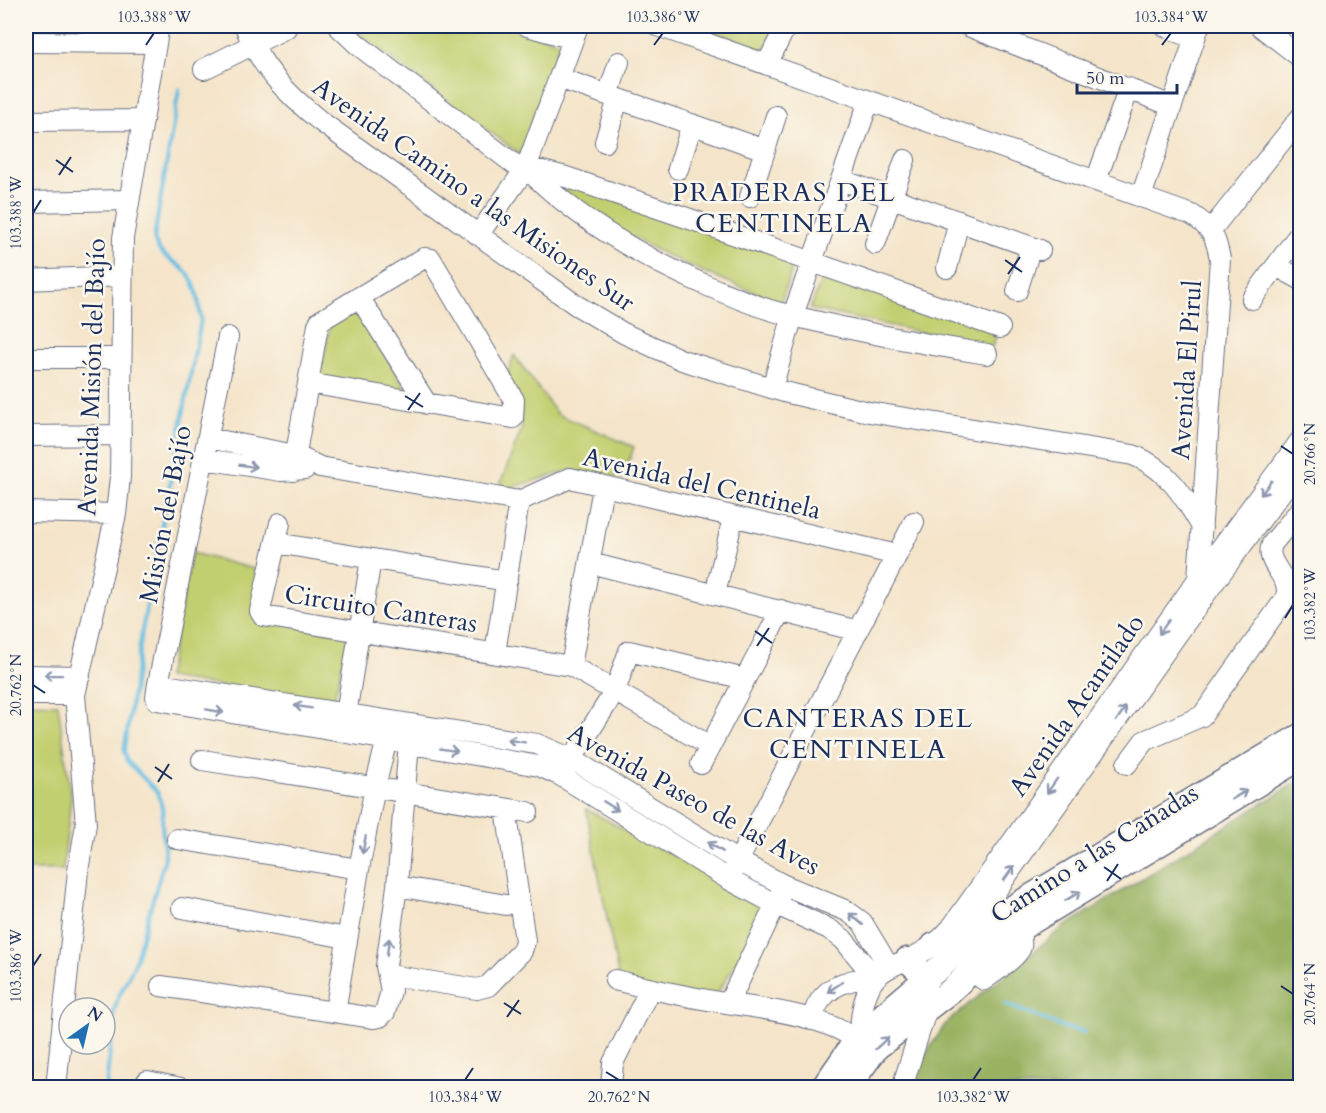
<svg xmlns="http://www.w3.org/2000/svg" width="1326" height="1113" viewBox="0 0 1326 1113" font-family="Cardo,serif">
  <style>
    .green { fill: #c2cf70; stroke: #6e7f67; stroke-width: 1.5 }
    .forest { fill: #99b262; stroke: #5a7060; stroke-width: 1.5 }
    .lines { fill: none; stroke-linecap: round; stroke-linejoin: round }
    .stream { stroke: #64bce1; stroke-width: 4 }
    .minor-casing { stroke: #676e83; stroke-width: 22 }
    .major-casing { stroke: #676e83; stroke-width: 27 }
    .minor { stroke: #fff; stroke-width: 20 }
    .major { stroke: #fff; stroke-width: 24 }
    .oneway { stroke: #8d97ae }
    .ticks { fill: none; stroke: #1b2f5e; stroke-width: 2 }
    .labels { text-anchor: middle; stroke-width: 5; stroke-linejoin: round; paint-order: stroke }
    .street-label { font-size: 26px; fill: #1b2f5e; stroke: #fbf7ec }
    .neighbourhood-label { font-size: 27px; letter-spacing: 1.5px; fill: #1b2f5e; stroke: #fbf7ec }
    .neatline { fill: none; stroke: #1b2f5e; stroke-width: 2 }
    .ticks-label { font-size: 15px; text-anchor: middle; fill: #1b2f5e }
  </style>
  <rect width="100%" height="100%" fill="#fbf7ec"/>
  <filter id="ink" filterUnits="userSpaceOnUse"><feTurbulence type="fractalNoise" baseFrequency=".0167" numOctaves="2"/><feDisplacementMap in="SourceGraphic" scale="12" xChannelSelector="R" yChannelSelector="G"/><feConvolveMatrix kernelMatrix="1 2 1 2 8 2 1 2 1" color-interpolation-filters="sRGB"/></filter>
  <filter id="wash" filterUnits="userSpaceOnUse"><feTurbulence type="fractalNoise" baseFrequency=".008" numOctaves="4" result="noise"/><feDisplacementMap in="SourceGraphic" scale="24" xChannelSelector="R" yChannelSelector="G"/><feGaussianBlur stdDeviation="1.35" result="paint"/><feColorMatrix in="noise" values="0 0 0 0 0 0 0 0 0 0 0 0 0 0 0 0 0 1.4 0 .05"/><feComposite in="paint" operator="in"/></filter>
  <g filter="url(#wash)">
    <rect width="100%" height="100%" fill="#f4e4c9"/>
    <path class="green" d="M352,26H510L560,42L520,154L364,38Z
      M695,26H776L764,50Z
      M549,178L795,260L781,302C699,272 614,238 549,178Z
      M825,271L999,328L992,347L810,309Z
      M357,306L409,395L319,380L332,316Z
      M514,355L557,414L634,447L623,478L569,471L506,489L501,482L522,428L520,401L505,380Z
      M192,553L262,571L256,618L349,635L333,703L167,678Z
      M26,703L58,704L71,797L63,870H26Z
      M586,809L770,907L714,999L620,985Z"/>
    <path class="forest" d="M1300,780V1087L922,1088L911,1076L946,1023L1062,928Z"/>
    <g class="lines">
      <path class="stream" d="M1005,1004L1063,1027L1084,1032
        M106,1088L114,1011L118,998L134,965L165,858L162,824L163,811L158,793L127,761L124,752L142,631L201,320C199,305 198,286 188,274C176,259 159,259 154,238L179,89"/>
    </g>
  </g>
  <g filter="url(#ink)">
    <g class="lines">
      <defs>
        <path id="minor" d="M245,26C259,66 287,94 320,121L576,305L625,334L682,360L784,392L869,412L1133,455C1168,469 1184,496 1202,527
          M338,26L358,45L514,164L566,177L687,218L1000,328
          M527,26L573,39
          M658,26L1192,215C1212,228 1216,237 1220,259L1198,579
          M968,26L1172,106
          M1165,26L1194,39
          M1260,26L1300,57
          M26,42L156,43
          M767,64L786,26
          M204,69L286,28
          M559,78L765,150
          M608,95L619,62
          M26,121L142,120
          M605,142L618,99
          M526,168C578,220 641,257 708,286C732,296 756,307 781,313C849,330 918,343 987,354
          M678,169L692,124
          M841,180L1040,250
          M1096,181L1129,88
          M750,197L776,116
          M1141,197L1199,26
          M26,202L128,200
          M1211,230L1300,118
          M478,235L526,168L578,26
          M875,244L905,160
          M1276,266L1300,279
          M947,268L959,221
          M26,280L122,276
          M1017,291L1031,247
          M359,297L427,404
          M1252,299L1300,233
          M228,337L158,684L156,697L157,700L539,766L561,776L728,879L777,905L829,929L843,939L875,978
          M26,358H121
          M772,388L793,315L869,101
          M26,436L121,435
          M208,438L295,455L320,467L519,501L570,478L897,555
          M204,459L281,471L305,469
          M293,471L318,325L320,321L424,258L431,259L514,400L513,418L308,383
          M26,512L116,514
          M280,523L260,611L263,616L571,666L710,746
          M276,543L507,581
          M590,563L858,631
          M715,594L733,518
          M495,653L519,501
          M571,666L603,487
          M26,675L80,676
          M158,684L537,744L572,759L738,861L784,885L847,911L862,922L889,967
          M26,695H75
          M346,714L371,559
          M202,760L528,812
          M701,764L781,610
          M1127,764L1144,741L1202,716L1285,599C1295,578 1263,565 1272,544L1300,510
          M566,768L615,691L629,651L745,679
          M177,839L359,869
          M733,871L914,522
          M397,886L506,905
          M182,908L347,938
          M964,945L974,922L1210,588L1300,467
          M972,971L984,980C992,974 1019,956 1021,947C1023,938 1016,926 1011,919
          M389,975L477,989L488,986L522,951L525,941L506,809
          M615,980C649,989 684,996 719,1002C762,1009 821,1014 857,1040
          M161,986L374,1018L380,1017L385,1012L391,991L386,966L397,886L410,731
          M732,996L781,893
          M335,1012L359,869L375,787L390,727
          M812,1020C819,988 845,978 875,978
          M859,1036C861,1019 862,1002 870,986C880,967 901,964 919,954C932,947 942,939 951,928L1198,579L1300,441
          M147,1081L181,1088
          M56,1088L78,871L86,824L75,695L116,514L120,477L123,238L159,26
          M611,1088L613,1063L650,989
          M907,1088L905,1078L927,1008"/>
        <path id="major" d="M934,945L963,948
          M907,960L921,972L926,997
          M823,1088L859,1036L1002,914L1300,736
          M847,1088L877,1047L949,992L1013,933L1300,758"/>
      </defs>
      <use href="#minor" class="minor-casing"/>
      <use href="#major" class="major-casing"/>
      <use href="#minor" class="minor"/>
      <use href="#major" class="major"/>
    </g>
    <defs><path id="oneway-shaft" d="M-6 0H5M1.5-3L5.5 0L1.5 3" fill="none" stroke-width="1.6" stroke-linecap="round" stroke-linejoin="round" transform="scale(1.5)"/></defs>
    <g class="oneway">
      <use href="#oneway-shaft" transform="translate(248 466) rotate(9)"/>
      <use href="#oneway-shaft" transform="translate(1266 488) rotate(127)"/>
      <use href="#oneway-shaft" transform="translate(1164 627) rotate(125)"/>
      <use href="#oneway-shaft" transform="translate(53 675) rotate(-179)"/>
      <use href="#oneway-shaft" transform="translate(303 707) rotate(-171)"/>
      <use href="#oneway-shaft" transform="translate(215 711) rotate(10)"/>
      <use href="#oneway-shaft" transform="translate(1121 714) rotate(-55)"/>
      <use href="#oneway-shaft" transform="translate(516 741) rotate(-171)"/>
      <use href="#oneway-shaft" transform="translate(449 750) rotate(9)"/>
      <use href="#oneway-shaft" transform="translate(1052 786) rotate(125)"/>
      <use href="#oneway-shaft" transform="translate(1239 795) rotate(-31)"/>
      <use href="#oneway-shaft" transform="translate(611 806) rotate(32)"/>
      <use href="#oneway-shaft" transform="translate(364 845) rotate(101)"/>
      <use href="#oneway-shaft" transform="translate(715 847) rotate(-149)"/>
      <use href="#oneway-shaft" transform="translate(1009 873) rotate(-55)"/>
      <use href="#oneway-shaft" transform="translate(1073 896) rotate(-31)"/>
      <use href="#oneway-shaft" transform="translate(856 919) rotate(-140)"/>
      <use href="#oneway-shaft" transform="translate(388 947) rotate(-82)"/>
      <use href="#oneway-shaft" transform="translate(835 987) rotate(146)"/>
      <use href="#oneway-shaft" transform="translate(882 1043) rotate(-43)"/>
    </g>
  </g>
  <path class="ticks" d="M146,45L154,33M654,45L663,33M1162,45L1171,33M56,160L73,172M59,175L71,157M33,213L41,200M1005,260L1022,272M1008,274L1020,257M405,396L423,407M408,410L420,393M1281,446L1293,454M1285,618L1293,605M755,631L772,643M757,646L769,628M33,685L45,693M155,767L172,779M158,782L169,764M1104,867L1121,879M1107,881L1118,864M33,966L41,954M1281,986L1293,994M504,1003L521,1014M507,1017L519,1000M606,1072L619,1080M465,1080L473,1068M973,1080L981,1068"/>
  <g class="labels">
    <g class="street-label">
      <text transform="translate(474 194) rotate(35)" y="9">Avenida Camino a las Misiones Sur</text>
      <text transform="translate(1186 370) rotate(-86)" y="9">Avenida El Pirul</text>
      <text transform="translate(91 377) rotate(-88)" y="9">Avenida Misión del Bajío</text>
      <text transform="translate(702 483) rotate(13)" y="9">Avenida del Centinela</text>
      <text transform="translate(165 514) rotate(-79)" y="9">Misión del Bajío</text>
      <text transform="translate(381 608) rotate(9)" y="9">Circuito Canteras</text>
      <text transform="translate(1076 705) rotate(-55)" y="9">Avenida Acantilado</text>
      <text transform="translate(694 799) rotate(29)" y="9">Avenida Paseo de las Aves</text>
      <text transform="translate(1094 853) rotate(-32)" y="9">Camino a las Cañadas</text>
    </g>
    <g class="neighbourhood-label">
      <text x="784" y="201">PRADERAS DEL<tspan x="784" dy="31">CENTINELA</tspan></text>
      <text x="858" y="727">CANTERAS DEL<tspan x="858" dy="31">CENTINELA</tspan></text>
    </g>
  </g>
  <rect width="1326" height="1113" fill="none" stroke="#fbf7ec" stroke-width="66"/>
  <g transform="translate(87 1026) rotate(34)"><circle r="28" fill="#fbf7ec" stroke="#a1a7b3" stroke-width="1.5"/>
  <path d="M0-4.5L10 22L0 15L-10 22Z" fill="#1f6fb2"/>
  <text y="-9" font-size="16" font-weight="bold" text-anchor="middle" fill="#1b2f5e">N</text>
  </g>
  <path d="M1077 84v9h100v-9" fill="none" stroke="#1b2f5e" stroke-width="3"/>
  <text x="1086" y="84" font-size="18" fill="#1b2f5e" stroke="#fbf7ec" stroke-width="4.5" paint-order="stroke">50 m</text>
  <rect x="33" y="33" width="1260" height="1047" class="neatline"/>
  <g class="ticks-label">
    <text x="154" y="22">103.388°W</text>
    <text x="663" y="22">103.386°W</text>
    <text x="1171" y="22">103.384°W</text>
    <text transform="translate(16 213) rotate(-90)" y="5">103.388°W</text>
    <text transform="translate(1310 454) rotate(-90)" y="5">20.766°N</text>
    <text transform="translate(1310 605) rotate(-90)" y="5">103.382°W</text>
    <text transform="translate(16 685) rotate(-90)" y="5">20.762°N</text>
    <text transform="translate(16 966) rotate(-90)" y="5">103.386°W</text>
    <text transform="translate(1310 994) rotate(-90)" y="5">20.764°N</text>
    <text x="465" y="1102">103.384°W</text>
    <text x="619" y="1102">20.762°N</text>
    <text x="973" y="1102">103.382°W</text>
  </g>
</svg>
